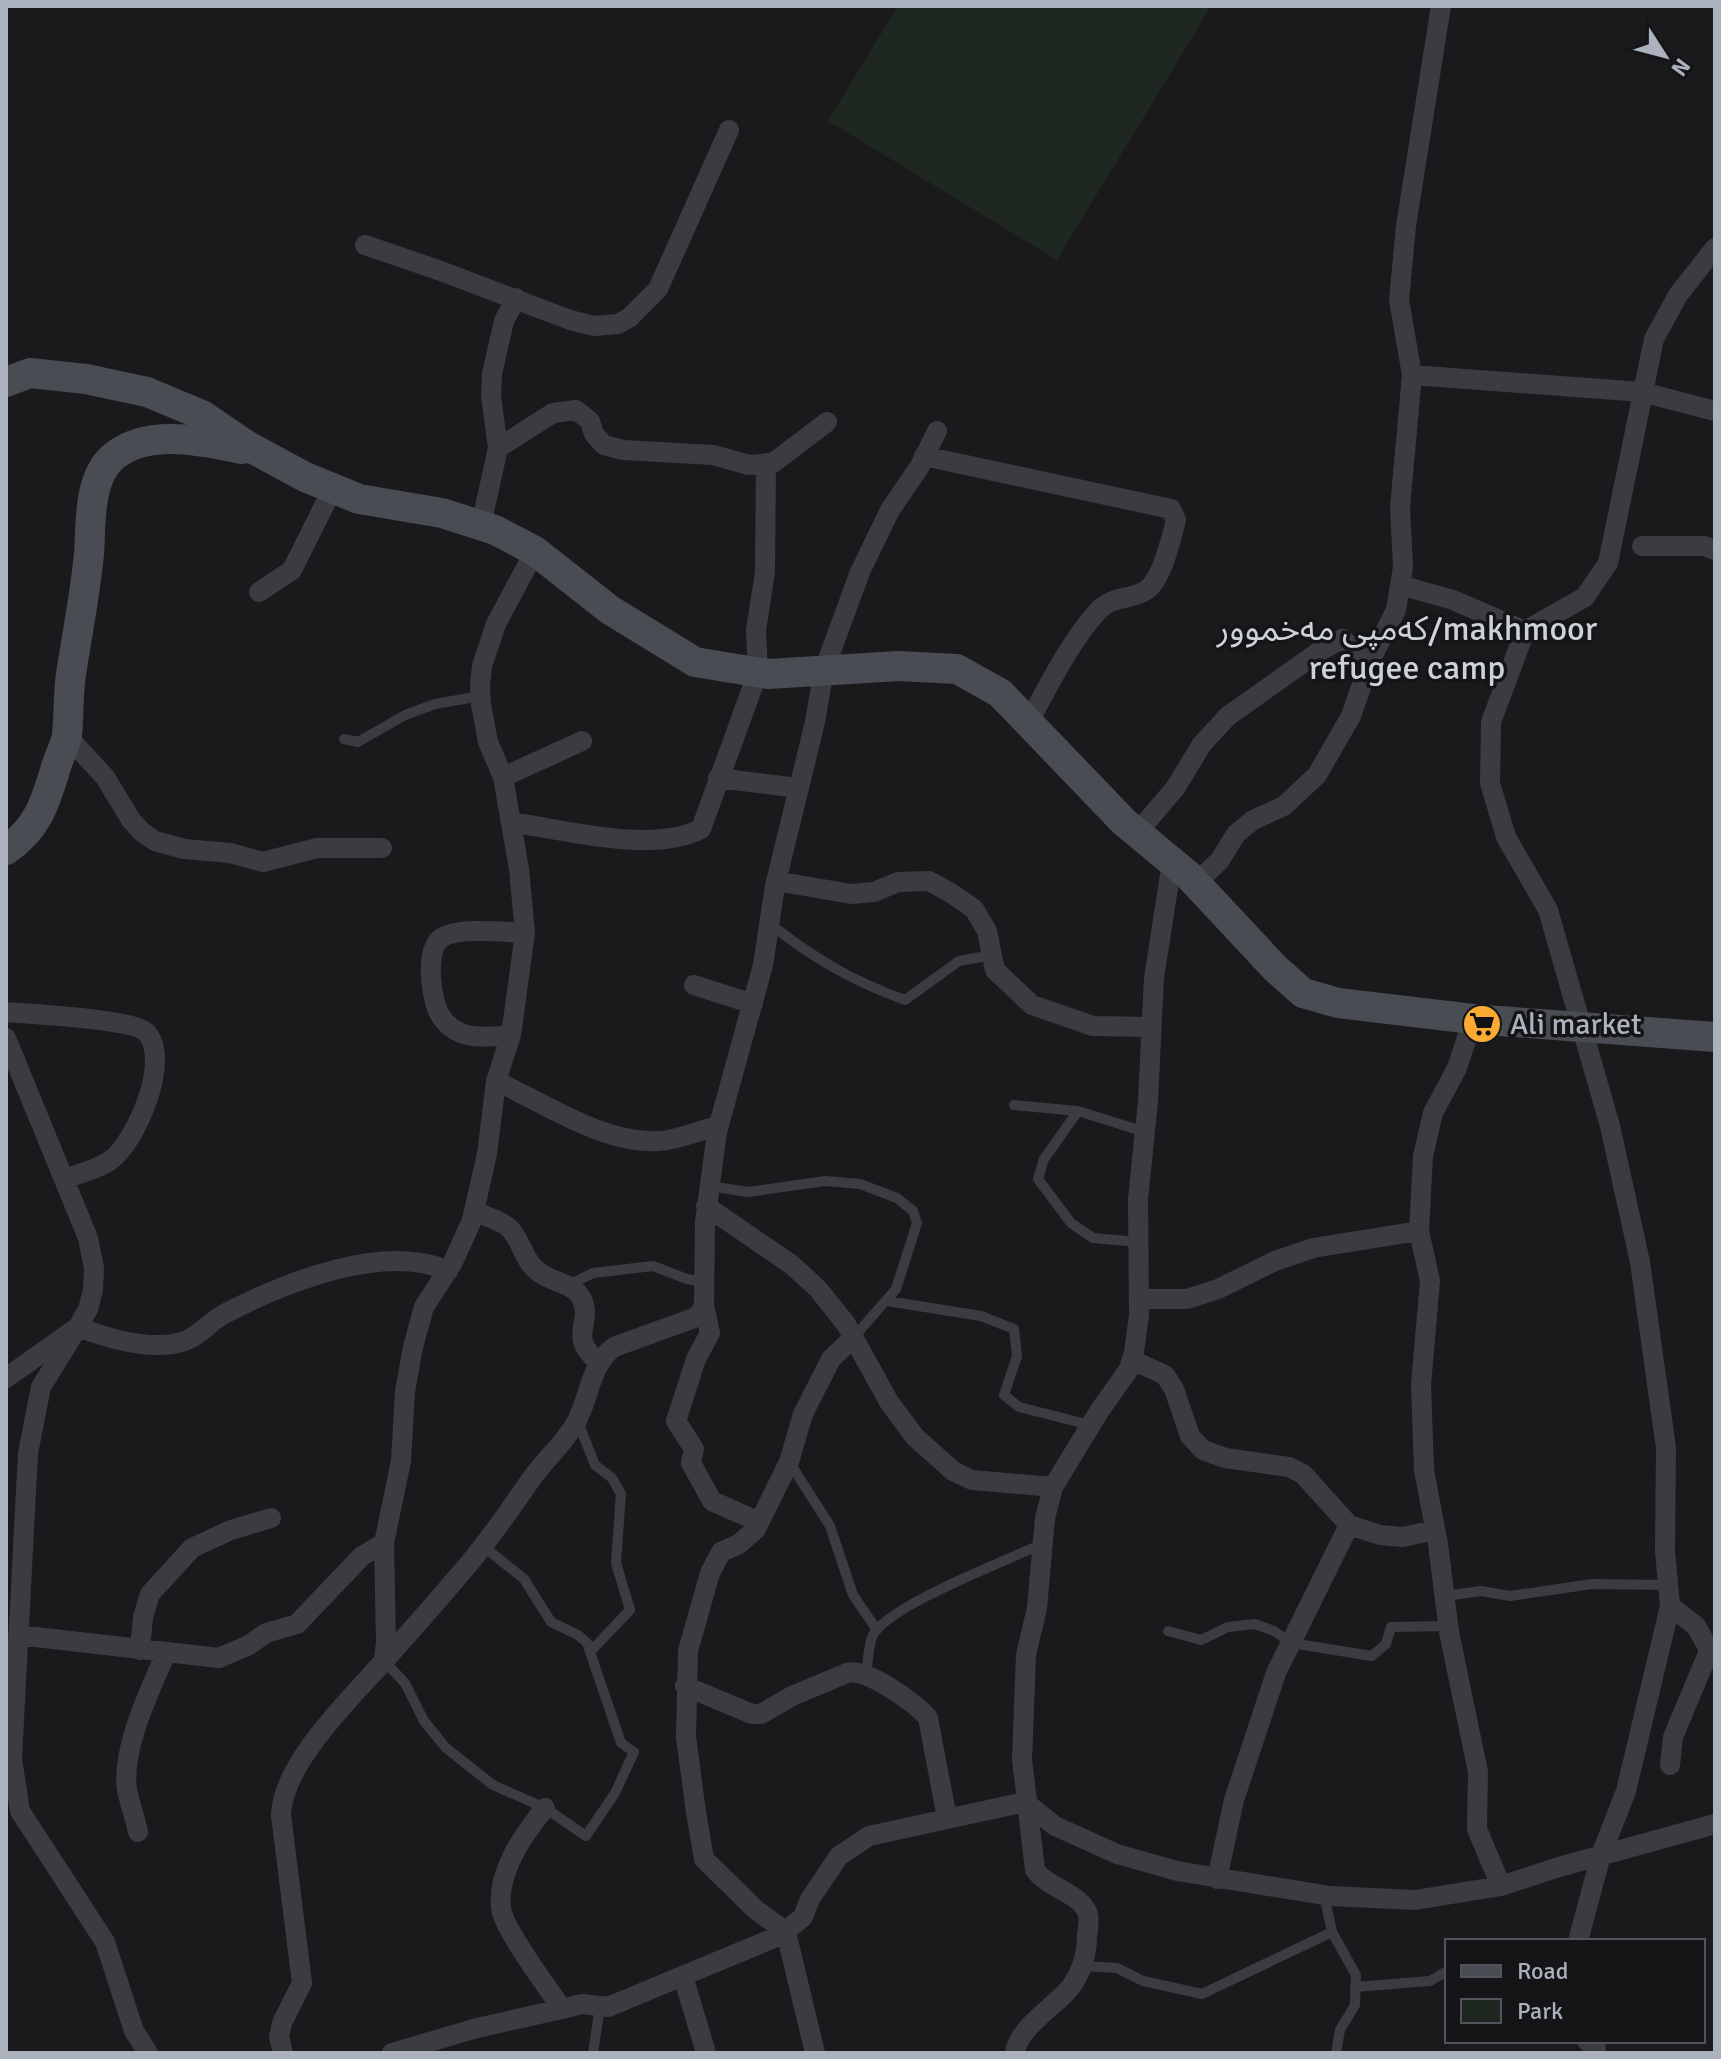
<svg xmlns="http://www.w3.org/2000/svg" width="1721" height="2059" viewBox="0 0 1721 2059" font-family="Signika,'Noto Sans Arabic',sans-serif">
  <style>
    .green { fill: #1f2820 }
    .lines { fill: none; stroke-linecap: round; stroke-linejoin: round }
    .lane { stroke: #3b3c42; stroke-width: 10 }
    .street { stroke: #3b3c42; stroke-width: 20 }
    .secondary { stroke: #494c52; stroke-width: 30 }
    .labels { text-anchor: middle; stroke-width: 7; stroke-linejoin: round; paint-order: stroke }
    .poi-label { font-size: 30px; fill: #acb2bd; stroke: #151518; text-anchor: start }
    .quarter-label { font-size: 34px; fill: #cdd1d8; stroke: #151518 }
  </style>
  <rect width="100%" height="100%" fill="#1a1a1d"/>
  <path class="green" d="M898,6H1211L1057,260L828,121Z"/>
  <g class="lines">
    <path class="lane" d="M344,739L358,742L405,715L435,704L481,696
      M769,923C813,958 852,981 905,1000L959,961L992,955
      M1014,1105L1078,1111L1145,1132
      M1078,1111L1044,1159L1038,1179L1071,1223L1093,1238L1138,1242
      M709,1186L748,1192L825,1181L860,1184L897,1198L913,1211L917,1223L896,1289L854,1337
      M567,1286L593,1273L653,1266L687,1279L706,1282
      M887,1301L981,1316L1014,1329L1017,1356L1004,1395L1019,1407L1090,1425
      M578,1422L595,1465L612,1478L621,1494L616,1563L630,1610L590,1652
      M790,1463L830,1526L853,1595L877,1630
      M1445,1596L1481,1591L1510,1596L1592,1584L1669,1585
      M1168,1631L1201,1640L1228,1627L1255,1624L1274,1631L1291,1643L1372,1656L1386,1644L1391,1627L1449,1626
      M384,1661L405,1683L424,1721L446,1748L493,1785L545,1808L586,1836L615,1793L634,1752L621,1743L587,1643L578,1635L551,1622L524,1579L483,1546
      M866,1675C868,1663 868,1648 872,1637C884,1607 1008,1560 1042,1544
      M1324,1895L1332,1932L1356,1975L1355,2005L1340,2030L1336,2053
      M1083,1966L1117,1968L1143,1981L1202,1994L1332,1932
      M1355,1987L1430,1981L1447,1971
      M593,2053L600,2006"/>
    <path class="street" d="M365,245L441,271L570,320L594,326L618,324L629,318L658,289L729,130
      M1412,375L1642,392L1715,411
      M498,448L553,413L576,410L590,421L594,434L604,445L623,450L713,455L749,465L773,463L827,422
      M924,456L1171,509L1176,520C1171,538 1162,584 1143,592C1127,600 1112,596 1098,611C1069,643 1049,685 1028,723
      M481,525L498,448L491,396L492,374L504,321L516,298
      M1642,546H1704L1715,550
      M1400,585L1453,600L1525,631
      M259,592L292,570L333,488
      M67,736L105,777L131,820L142,832L155,841L184,849L230,853L263,862L317,848H382
      M503,777L582,741
      M718,778L798,788
      M511,822C564,830 652,854 701,829L758,672L756,630L765,572L766,463
      M1137,833L1176,787L1202,744L1228,716L1320,651L1342,639L1370,661
      M776,881L851,894L874,892L898,882L929,881L951,893L974,909L987,931L995,970L1032,1005L1093,1026L1151,1027
      M1196,883L1220,860L1236,834L1253,820L1284,806L1317,775L1351,716L1370,661L1396,610L1403,567L1400,507L1412,375L1399,300L1406,226L1441,6
      M694,985L753,1004
      M6,1012C31,1014 132,1019 146,1032C172,1059 136,1141 111,1160C99,1169 80,1173 65,1179
      M1473,1019L1457,1068L1433,1113L1423,1156L1419,1231L1430,1281L1421,1385L1424,1470L1438,1544L1449,1632L1478,1772L1477,1829L1501,1886
      M511,1035C495,1036 476,1039 461,1033C454,1030 446,1024 442,1018C431,1004 425,954 439,940C452,926 506,932 525,933
      M6,1038L88,1238L94,1268L93,1290L88,1309L78,1327L41,1387L28,1453L12,1759L20,1811L105,1942L134,2031L148,2053
      M496,1081C544,1103 605,1145 659,1141C679,1140 699,1130 719,1126
      M706,1206L792,1265L818,1289L846,1324L889,1402L915,1437L953,1471L972,1480L1053,1487
      M474,1211C484,1216 500,1220 508,1227C522,1239 523,1262 540,1273C554,1283 574,1283 582,1299C593,1325 567,1334 598,1362
      M1139,1299H1187L1218,1289L1275,1261L1313,1248L1419,1231
      M704,1305L710,1333L696,1359L676,1421L694,1449L691,1463L712,1501L759,1522
      M1132,1360L1165,1375L1174,1389L1190,1436L1203,1450L1225,1458L1289,1467L1303,1474L1349,1525L1380,1535L1403,1537L1435,1530
      M6,1378L78,1327C109,1339 152,1352 185,1341C201,1335 211,1320 226,1313C284,1283 384,1242 448,1271
      M1670,1606L1696,1626L1715,1660
      M18,1635L219,1658L249,1645L266,1633L297,1624L362,1556L384,1543
      M140,1650L143,1617L150,1594L192,1548L231,1530L271,1518
      M384,1661L386,1642L384,1543L401,1461L405,1392L413,1347L424,1307L453,1262L472,1220L487,1154L496,1081L511,1035L525,933L519,869L503,777L488,742L481,704L480,686L482,666L496,624L535,551
      M685,1686L752,1714H761L792,1696L847,1673C865,1667 916,1703 928,1718L947,1818
      M1670,1765L1673,1737L1709,1651
      M545,1808C523,1835 497,1872 501,1908C503,1929 549,1989 562,2009
      M138,1832C135,1818 130,1804 127,1790C121,1749 150,1690 166,1653
      M1217,1879L1234,1800L1276,1673L1349,1525
      M1578,1941L1601,1855L1626,1791L1670,1606L1665,1551L1666,1448L1640,1262L1610,1126L1548,910L1506,837L1490,783L1491,722L1525,631L1585,597L1608,563L1654,339L1678,295L1715,248
      M683,1976L706,2053
      M1587,2041L1596,2048
      M283,2053L279,2037L282,2023L302,1983L281,1815C282,1764 351,1698 383,1662C412,1630 440,1598 467,1566C491,1538 511,1508 532,1478C545,1460 562,1445 574,1426C591,1398 588,1367 614,1347L694,1318L700,1313L704,1305L705,1222L717,1132L763,965L775,886L815,722L824,670L860,572L890,510L920,466L937,431
      M392,2053L477,2028L562,2009L582,2004L608,2007L781,1935L803,1917L810,1899L839,1856L869,1836L1025,1802L1055,1826L1117,1854L1177,1871L1330,1896L1415,1900L1501,1886L1559,1867L1715,1824
      M815,2053L786,1932L755,1909L704,1859L696,1812L686,1737L688,1651L710,1573L721,1552L739,1544L756,1529L789,1462L803,1414L831,1359L854,1337
      M1015,2053C1017,2029 1055,2006 1070,1988C1081,1973 1087,1955 1087,1936C1088,1929 1090,1918 1087,1912C1079,1893 1048,1888 1035,1870L1022,1759L1026,1655L1037,1608L1045,1518L1053,1487L1100,1410L1129,1369L1134,1352L1139,1315L1138,1199L1148,1101L1154,978L1172,862"/>
    <path class="secondary" d="M6,382L30,373L86,379L147,392L202,415L246,445L305,477L359,499L442,513L495,530L535,551L610,610L695,662L768,674L899,666L957,669L1000,693L1124,822L1188,875L1275,968L1303,993L1338,1003L1473,1019L1715,1037
      M6,850C40,827 46,799 57,764C60,754 66,744 67,735C69,715 68,695 71,674C77,635 85,595 89,554C91,525 88,478 113,457C147,428 202,441 242,449"/>
  </g>
  <defs>
    <symbol id="supermarket-disc" viewBox="-11 -11 22 22"><circle r="9.5" fill="#fbaa34" stroke="#151518"/><path d="M-6-5.5h2.5l.6 2H6L4.5 2H-2.5L-4.4-4H-6ZM-1.5 3.2a1.3 1.3 0 1 0 .1 0ZM3 3.2a1.3 1.3 0 1 0 .1 0Z" fill="#111"/></symbol>
  </defs>
  <g fill-rule="evenodd">
    <use href="#supermarket-disc" x="1460" y="1002" width="44" height="44"/>
  </g>
  <g class="labels">
    <g class="poi-label">
      <text x="1510" y="1034">Ali market</text>
    </g>
    <g class="quarter-label">
      <text x="1407" y="640">کەمپی مەخموور/makhmoor<tspan x="1407" dy="39">refugee camp</tspan></text>
    </g>
  </g>
  <rect width="1721" height="2059" fill="none" stroke="#acb2bd" stroke-width="16"/>
  <rect x="1445" y="1939" width="260" height="104" fill="#151518" stroke="#51545a" stroke-width="2"/>
  <rect x="1461" y="1965" width="40" height="12" fill="#494c52" stroke="#51545a" stroke-width="2"/>
  <text x="1517" y="1979" font-size="24" fill="#acb2bd">Road</text>
  <rect x="1461" y="1999" width="40" height="24" fill="#1f2820" stroke="#51545a" stroke-width="2"/>
  <text x="1517" y="2019" font-size="24" fill="#acb2bd">Park</text>
  <g transform="translate(1665 56) rotate(126)" stroke="#151518" stroke-width="6" paint-order="stroke">
  <path d="M0-6L14 30L0 20L-14 30Z" fill="#acb2bd"/>
  <text y="-12" font-size="22" font-weight="bold" text-anchor="middle" fill="#acb2bd">N</text>
  </g>
</svg>
